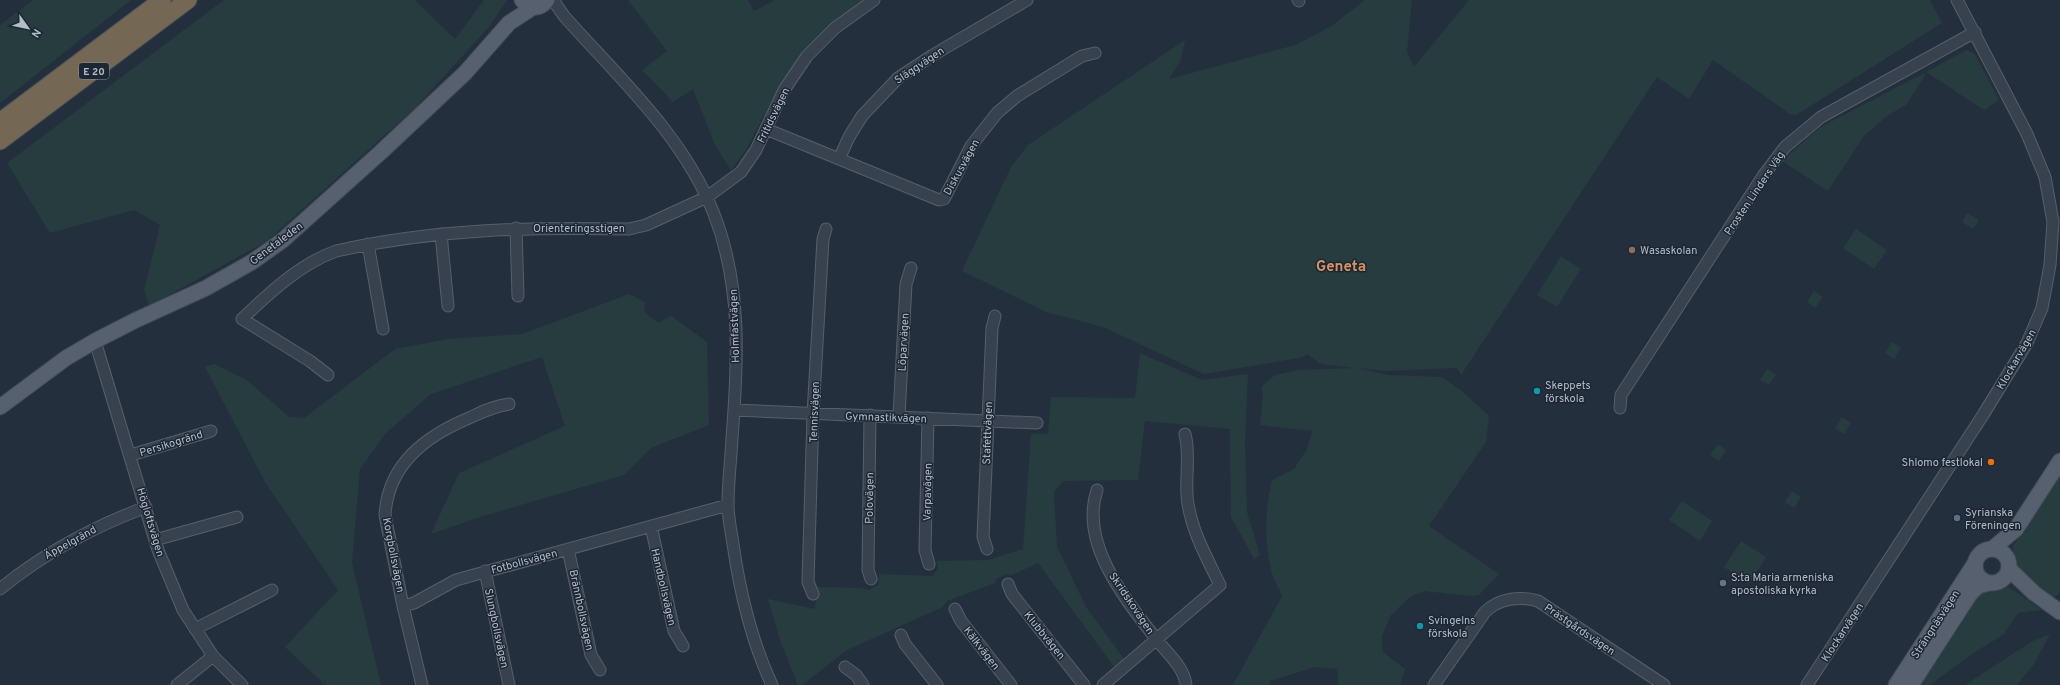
<svg xmlns="http://www.w3.org/2000/svg" width="2060" height="685" viewBox="0 0 2060 685" font-family="Overpass,sans-serif">
  <style>
    .green { fill: #263c3f }
    .lines { fill: none; stroke-linecap: round; stroke-linejoin: round }
    .minor-casing { stroke: #565f6c; stroke-width: 13 }
    .major-casing { stroke: #414a57; stroke-width: 17 }
    .highway-casing { stroke: #434c59; stroke-width: 19 }
    .minor { stroke: #38414e; stroke-width: 11 }
    .major { stroke: #56606e; stroke-width: 15 }
    .highway { stroke: #746855; stroke-width: 17 }
    .education-dot { fill: #8d6e63; stroke: #1d2633; stroke-width: 1.5 }
    .culture-dot { fill: #0f9aa8; stroke: #1d2633; stroke-width: 1.5 }
    .food-dot { fill: #e8710a; stroke: #1d2633; stroke-width: 1.5 }
    .service-dot { fill: #5c6f8a; stroke: #1d2633; stroke-width: 1.5 }
    .worship-dot { fill: #6b7280; stroke: #1d2633; stroke-width: 1.5 }
    .labels { text-anchor: middle; stroke-width: 3; stroke-linejoin: round; paint-order: stroke }
    .shield { fill: #1d2633; stroke: #878f9c; stroke-width: 1 }
    .shield-label { font-size: 10px; font-weight: bold; fill: #b4bcc9 }
    .street-label { font-size: 11px; fill: #b4bcc9; stroke: #1d2633 }
    .poi-label { font-size: 11px; fill: #b4bcc9; stroke: #1d2633; text-anchor: start }
    .district-label { font-size: 15px; font-weight: bold; fill: #d59563; stroke: #1d2633 }
  </style>
  <rect width="100%" height="100%" fill="#242f3e"/>
  <path class="green" d="M33,0H131L0,103V25Z
    M224,0H415L455,39L484,0H507L489,27L416,107L267,241L149,306L144,290L160,225L134,210L50,233L7,163Z
    M628,0H748L754,11L775,0H867L795,69L770,104L746,150L731,170L715,145L693,89L673,102L642,70L667,51Z
    M1365,0H1412L1407,52L1414,67L1469,0H1930L1942,23L1796,115L1790,114L1713,60L1689,99L1657,77L1461,375L1457,368L1386,371L1358,368L1388,375L1442,377L1462,391L1489,416L1486,442L1429,526L1499,574L1479,595L1469,596L1424,591L1410,597L1391,615L1382,636L1383,652L1405,669L1400,685H1338L1337,669L1315,667L1270,681V685H1233L1282,596C1279,587 1273,579 1271,570C1264,540 1265,509 1272,480L1294,469L1307,449L1312,431L1260,425L1263,396L1261,387L1275,375L1299,370L1354,368L1321,364L1307,354L1304,357L1204,374L1103,327L1046,312L962,271L1011,167L1028,145L1185,40L1181,60L1169,79L1295,45L1330,27Z
    M1966,50L1975,54L1999,100L1984,110L1926,72Z
    M1924,73L1926,74L1906,105L1887,116L1864,136L1828,191L1782,161L1819,128Z
    M1967,213L1979,220L1973,229L1962,222Z
    M1856,229L1887,250L1874,269L1843,248Z
    M1561,256L1581,269L1557,307L1537,295Z
    M1814,291L1823,297L1815,308L1807,302Z
    M629,294L645,302L644,311L658,323L671,316L707,342L709,425L651,448L624,475L483,516L431,534L459,473L565,426L542,357L431,394L386,433L360,469L352,563L381,685H325L285,647L338,590L265,482L205,367L214,364L247,380L289,417L304,418L395,349L448,339L522,334Z
    M1892,342L1901,348L1894,359L1885,353Z
    M1140,353L1202,380L1248,374L1245,443L1247,512L1260,555L1254,559L1231,517L1230,429L1145,421L1138,480L1063,481L1054,492L1057,546L1086,607L1125,660L1115,668L1038,563L1012,575L1007,574L996,579L995,583L947,601L943,607L847,650L802,685H798L781,643L768,599L815,609L817,587L861,588L868,590L878,585L879,574L933,576L938,568L937,561L988,560L1023,549L1031,434H1048L1051,397L1135,398Z
    M1767,369L1776,374L1769,385L1760,380Z
    M1842,417L1851,423L1844,434L1835,428Z
    M1718,444L1726,450L1719,461L1710,455Z
    M2060,476V592L2053,599C2034,585 2011,572 2013,546Z
    M1792,491L1801,497L1794,508L1785,502Z
    M1682,501L1712,521L1700,541L1669,520Z
    M1741,541L1766,557L1749,584L1724,567Z
    M2000,585L2009,587L2042,610L2018,613L2004,634L1969,656L1930,685H1919L1974,595L1993,586Z
    M2050,634L2034,664L2017,685H1965L2031,642Z"/>
  <g class="lines">
    <defs>
      <path id="minor" d="M553,0L564,16C619,78 683,135 714,214C742,286 738,362 732,438C731,460 728,482 728,504C728,517 731,531 733,544C740,593 751,640 772,685
        M1298,0L1299,1
        M766,129L939,200L944,199L971,146L997,113L1017,96L1082,56L1095,53
        M839,159L849,137L862,116L898,78L933,55L1027,0
        M516,228L518,296
        M441,234L448,306
        M368,244L383,329
        M95,341L158,550L183,610L213,656L242,685
        M328,375L310,361L242,319C269,293 300,264 336,251C434,229 529,227 629,229L646,225L707,197L741,172L756,150L784,90L807,56L835,28L874,0
        M1620,408L1621,395L1763,176L1785,147L1821,117L1975,32
        M734,410L1037,423
        M870,415L868,570L871,579
        M899,416L906,284L911,268
        M928,418L925,550L929,564
        M131,455L211,431
        M1097,490C1079,544 1126,600 1157,640C1168,654 1184,667 1186,685
        M651,526L674,631L683,646
        M155,540L237,517
        M568,549L591,655L600,670
        M987,549L983,537L992,328L995,316
        M485,571L509,685
        M1008,584L1012,594L1084,685
        M0,589C44,553 93,527 146,507
        M813,594L808,582L813,414L823,239L826,229
        M403,606L385,515C388,464 426,436 469,418C482,412 494,406 509,404
        M955,609L961,621L1011,685
        M195,629L272,590
        M901,635L905,644L937,685
        M845,667L856,675L863,685
        M177,685L213,656
        M422,685L403,606L414,603L456,580L728,505
        M1103,685L1220,585C1207,558 1193,534 1188,504C1184,481 1191,456 1185,434
        M1434,685L1485,612C1499,598 1520,596 1538,601L1664,685
        M1807,685L1983,415L2027,343L2042,308L2050,265L2053,222L2045,177L2027,134L1957,0"/>
      <path id="major" d="M522,0C529,10 540,10 547,0
        M0,407L66,358L95,341L136,320L206,288L252,262L283,240L381,152L465,73L509,23L532,8
        M1975 566a17 17 0 1 1 34 0a17 17 0 1 1-34 0Z
        M1992,549L2016,529L2060,461
        M2009,569L2034,593L2060,612
        M1896,685L1975,563
        M1911,685L1970,594L1978,586L1989,583"/>
      <path id="highway" d="M0,122L162,0
        M0,141L188,0"/>
    </defs>
    <use href="#minor" class="minor-casing"/>
    <use href="#major" class="major-casing"/>
    <use href="#highway" class="highway-casing"/>
    <use href="#minor" class="minor"/>
    <use href="#major" class="major"/>
    <use href="#highway" class="highway"/>
  </g>
  <circle class="education-dot" cx="1632" cy="250" r="4"/>
  <g class="culture-dot">
    <circle cx="1537" cy="391" r="4"/>
    <circle cx="1420" cy="626" r="4"/>
  </g>
  <circle class="food-dot" cx="1991" cy="462" r="4"/>
  <circle class="service-dot" cx="1957" cy="518" r="4"/>
  <circle class="worship-dot" cx="1723" cy="583" r="4"/>
  <g class="labels">
    <rect class="shield" x="79" y="63" width="30" height="16" rx="3"/>
    <g class="shield-label">
      <text x="94" y="75">E 20</text>
    </g>
    <g class="street-label">
      <text transform="translate(919 65) rotate(-34)" y="4">Släggvägen</text>
      <text transform="translate(773 115) rotate(-64)" y="4">Fritidsvägen</text>
      <text transform="translate(961 167) rotate(-61)" y="4">Diskusvägen</text>
      <text transform="translate(1754 193) rotate(-56)" y="4">Prosten Linders Väg</text>
      <text x="579" y="232">Orienteringsstigen</text>
      <text transform="translate(276 243) rotate(-37)" y="4">Genetaleden</text>
      <text transform="translate(734 326) rotate(-92)" y="4">Holmfastvägen</text>
      <text transform="translate(903 342) rotate(-87)" y="4">Löparvägen</text>
      <text transform="translate(2016 359) rotate(-60)" y="4">Klockarvägen</text>
      <text transform="translate(814 412) rotate(-88)" y="4">Tennisvägen</text>
      <text transform="translate(886 417) rotate(2)" y="4">Gymnastikvägen</text>
      <text transform="translate(987 433) rotate(-88)" y="4">Stafettvägen</text>
      <text transform="translate(171 443) rotate(-17)" y="4">Persikogränd</text>
      <text transform="translate(927 492) rotate(-89)" y="4">Varpavägen</text>
      <text transform="translate(869 498) rotate(-89)" y="4">Polovägen</text>
      <text transform="translate(151 522) rotate(73)" y="4">Högloftsvägen</text>
      <text transform="translate(70 542) rotate(-29)" y="4">Äppelgränd</text>
      <text transform="translate(394 555) rotate(79)" y="4">Korgbollsvägen</text>
      <text transform="translate(524 561) rotate(-15)" y="4">Fotbollsvägen</text>
      <text transform="translate(664 587) rotate(77)" y="4">Handbollsvägen</text>
      <text transform="translate(1132 603) rotate(56)" y="4">Skridskovägen</text>
      <text transform="translate(582 610) rotate(78)" y="4">Brännbollsvägen</text>
      <text transform="translate(1935 624) rotate(-57)" y="4">Strängnäsvägen</text>
      <text transform="translate(497 628) rotate(78)" y="4">Slungbollsvägen</text>
      <text transform="translate(1580 629) rotate(34)" y="4">Prästgårdsvägen</text>
      <text transform="translate(1842 632) rotate(-57)" y="4">Klockarvägen</text>
      <text transform="translate(1045 635) rotate(51)" y="4">Klubbvägen</text>
      <text transform="translate(982 648) rotate(52)" y="4">Kälkvägen</text>
    </g>
    <g class="poi-label">
      <text x="1640" y="254">Wasaskolan</text>
      <text x="1545" y="389">Skeppets<tspan x="1545" dy="13">förskola</tspan></text>
      <text x="1983" y="466" text-anchor="end">Shlomo festlokal</text>
      <text x="1965" y="516">Syrianska<tspan x="1965" dy="13">Föreningen</tspan></text>
      <text x="1731" y="581">S:ta Maria armeniska<tspan x="1731" dy="13">apostoliska kyrka</tspan></text>
      <text x="1428" y="624">Svingelns<tspan x="1428" dy="13">förskola</tspan></text>
    </g>
    <g class="district-label">
      <text x="1341" y="271">Geneta</text>
    </g>
  </g>
  <g transform="translate(28 28) rotate(123)" stroke="#1d2633" stroke-width="3" paint-order="stroke">
  <path d="M0-3L7 15L0 10L-7 15Z" fill="#b4bcc9"/>
  <text y="-6" font-size="11" font-weight="bold" text-anchor="middle" fill="#b4bcc9">N</text>
  </g>
</svg>
